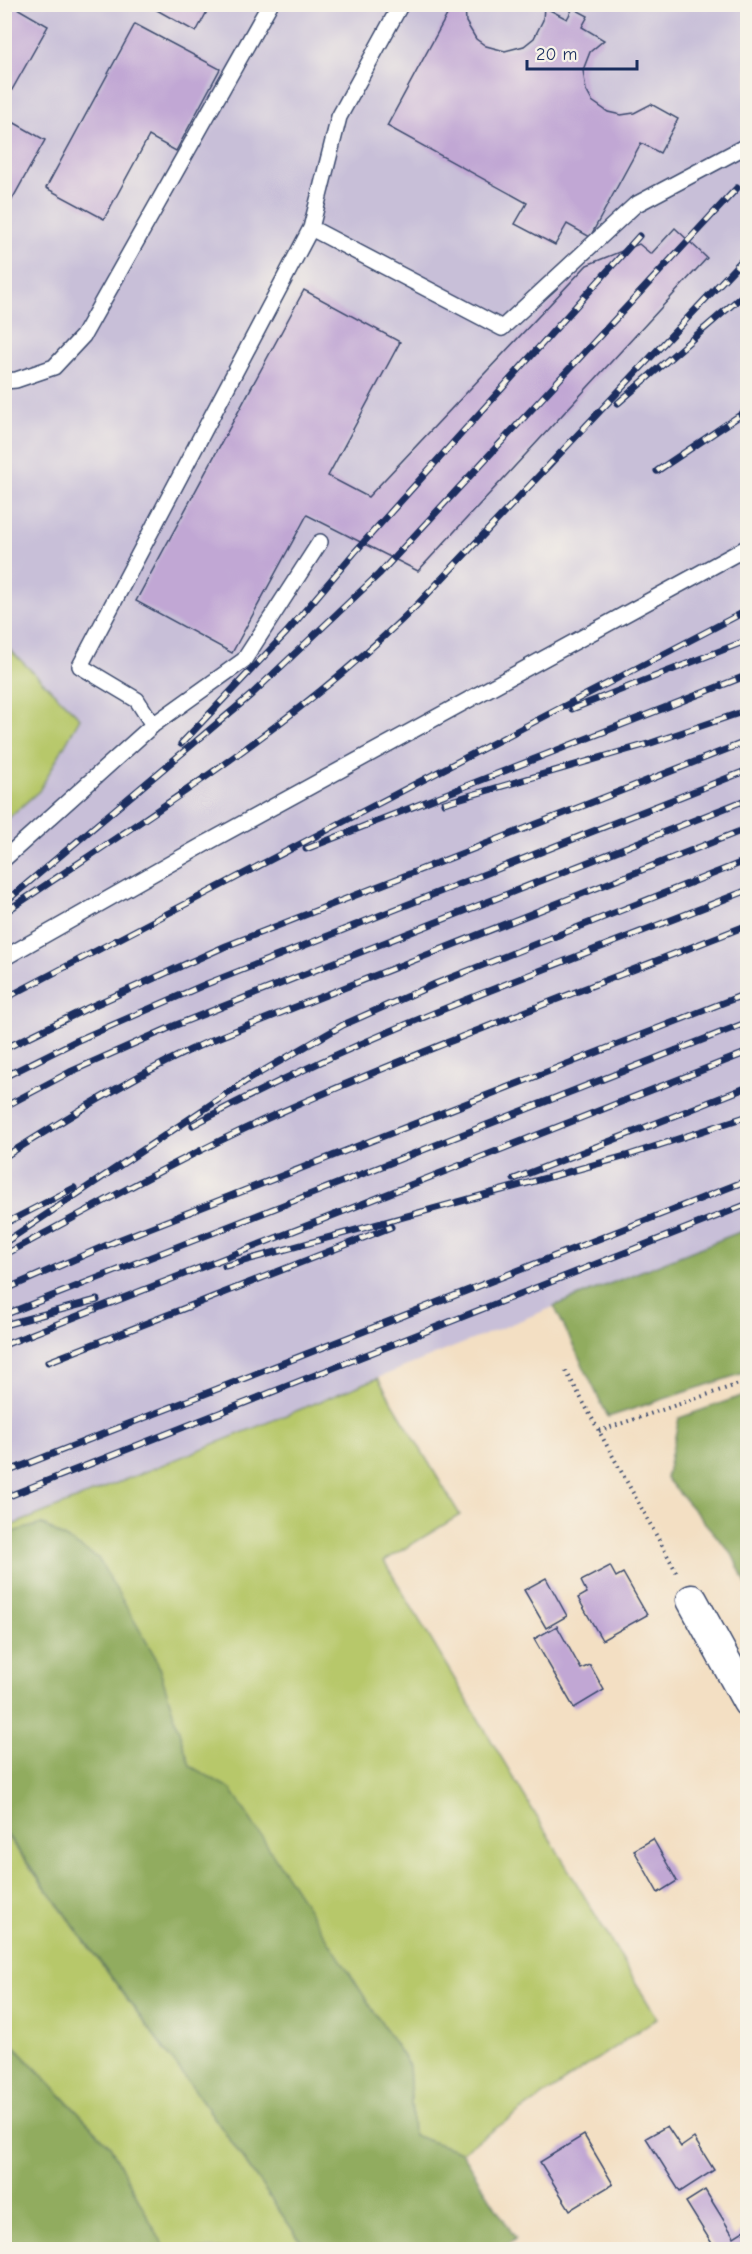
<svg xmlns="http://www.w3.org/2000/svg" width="752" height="2254" viewBox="0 0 752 2254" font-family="'Comic Neue',sans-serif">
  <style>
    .industrial { fill: #c8bfd8 }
    .green { fill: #b7c86b; stroke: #697c64; stroke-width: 1.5 }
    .forest { fill: #91ac5f; stroke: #566e5e; stroke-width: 1.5 }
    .building { fill: #c1a7d4 }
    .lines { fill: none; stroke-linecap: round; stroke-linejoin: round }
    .lane-casing { stroke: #3b496d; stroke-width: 18 }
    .street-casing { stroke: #3b496d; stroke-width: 33 }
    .path { stroke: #3b496d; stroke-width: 4; stroke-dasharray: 1.5 4.5; stroke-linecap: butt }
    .lane { stroke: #fff; stroke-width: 15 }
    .street { stroke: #fff; stroke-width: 30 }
    .rail-casing { stroke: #1b2f5e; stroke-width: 7 }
    .rail { stroke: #f7f3e8; stroke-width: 4.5; stroke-dasharray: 14; stroke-linecap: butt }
  </style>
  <rect width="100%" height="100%" fill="#f7f3e8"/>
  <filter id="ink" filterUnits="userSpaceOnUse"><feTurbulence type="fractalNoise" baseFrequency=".0167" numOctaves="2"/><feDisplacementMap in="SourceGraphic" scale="12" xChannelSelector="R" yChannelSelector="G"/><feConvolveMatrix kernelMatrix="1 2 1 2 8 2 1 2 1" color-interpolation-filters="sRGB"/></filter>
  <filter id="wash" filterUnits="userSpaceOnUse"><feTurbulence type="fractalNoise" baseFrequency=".008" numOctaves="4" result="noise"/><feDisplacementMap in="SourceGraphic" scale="24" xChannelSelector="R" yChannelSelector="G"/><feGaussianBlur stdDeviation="1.35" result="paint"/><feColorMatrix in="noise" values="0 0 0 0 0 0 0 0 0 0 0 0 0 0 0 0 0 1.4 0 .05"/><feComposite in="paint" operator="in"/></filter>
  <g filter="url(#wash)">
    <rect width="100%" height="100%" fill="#f3dfc3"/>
    <path class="industrial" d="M5,5H747V1229L5,1528L4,821L39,791L79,718L5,644Z"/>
    <path class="green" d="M4,644L80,718L39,791L5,821Z
      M378,1378L460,1515L384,1561L657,2018L461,2152L413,2135L409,2066L231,1790L190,1767L156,1658L42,1524L5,1534V1528Z
      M4,1832L209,2110L297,2236L312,2249H165L110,2146L5,2036Z"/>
    <path class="forest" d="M747,1229V1372L608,1417L554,1306Z
      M747,1394H748L747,1586L732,1554L666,1478L679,1418Z
      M42,1524L98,1558L156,1658L190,1766L231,1789L409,2066L413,2135L461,2152L516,2239L500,2249H312L297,2236L209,2110L5,1832V1534Z
      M4,2036L110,2146L165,2249H5Z"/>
    <g id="blocks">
      <path class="building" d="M4,4H10L48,26L4,104Z
        M146,4H211L196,32Z
        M453,4H465L466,22L476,39L486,46L505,51L524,46L534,38L543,20L544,7L567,19L573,8L588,16L582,27L604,40L590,52L583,70L586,90L592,101L608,112L621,115L634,113L651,104L678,119L660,153L641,143L590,237L567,224L555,245L515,224L527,203L387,126Z
        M135,24L220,69L176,151L149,136L104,219L46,188Z
        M4,117L45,140L4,214Z
        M675,228L707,258L418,571L307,515L232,653L136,601L304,290L400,342L328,476L368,497L587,265L639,244L651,254Z
        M610,1566L616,1577L623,1573L647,1615L602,1640L578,1598L587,1593L581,1581Z
        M546,1578L567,1616L546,1628L524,1590Z
        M557,1626L581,1669L590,1665L604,1690L574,1708L534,1639Z
        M653,1839L677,1881L658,1893L634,1850Z
        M667,2126L681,2147L694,2138L714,2170L680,2192L646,2138Z
        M584,2135L613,2184L570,2210L540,2162Z
        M705,2190L734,2237L748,2228V2250H716L686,2202Z"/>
    </g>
  </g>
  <g filter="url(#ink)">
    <use href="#blocks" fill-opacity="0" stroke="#3b496d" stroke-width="1.5"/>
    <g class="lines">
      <defs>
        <path id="lane" d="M311,228L502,328L635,205L748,145
          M4,381L16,380L54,367L83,336L270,4
          M153,725L137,700L80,666L311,228L339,117L401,4
          M4,859L153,725L244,660L320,542
          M4,958L203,845L748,547"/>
        <path id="street" d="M692,1600L748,1702"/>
      </defs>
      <use href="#lane" class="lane-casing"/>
      <use href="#street" class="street-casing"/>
      <path class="path" d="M566,1371L677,1573
        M599,1431L748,1381"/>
      <use href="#lane" class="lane"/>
      <use href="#street" class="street"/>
      <defs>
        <path id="rail" d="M618,403L748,291
          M657,471L748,410
          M572,709L748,640
          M181,744L287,632L354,553L639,236
          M444,803L651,743L748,710
          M306,849L748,675
          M4,903L251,695L379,574L737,188
          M4,913C148,816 296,725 419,603L748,254
          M4,999L748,610
          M4,1049L90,1007L226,946L748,741
          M4,1077L76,1041L204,985L748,770
          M4,1107L70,1072L176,1025L748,799
          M193,1125C370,1030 561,964 748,890
          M4,1157C72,1115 139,1072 212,1040L748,828
          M514,1179L748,1087
          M4,1224L74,1188
          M4,1243L249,1079L343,1025L435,984L748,860
          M4,1255C95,1207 185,1155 279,1113C433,1045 591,987 748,925
          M225,1266L626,1156L748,1116
          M4,1290L121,1239L748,993
          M4,1315L748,1022
          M4,1325L97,1300
          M4,1345L748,1052
          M48,1362L391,1227
          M4,1473L748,1180
          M4,1498L748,1204"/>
      </defs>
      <use href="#rail" class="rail-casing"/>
      <use href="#rail" class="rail"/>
    </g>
  </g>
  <rect width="752" height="2254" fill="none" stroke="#f7f3e8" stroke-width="24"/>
  <path d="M527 60v9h110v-9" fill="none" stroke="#1b2f5e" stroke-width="3"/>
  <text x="536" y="60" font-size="18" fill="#1b2f5e" stroke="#f7f3e8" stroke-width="4.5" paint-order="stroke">20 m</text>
</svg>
